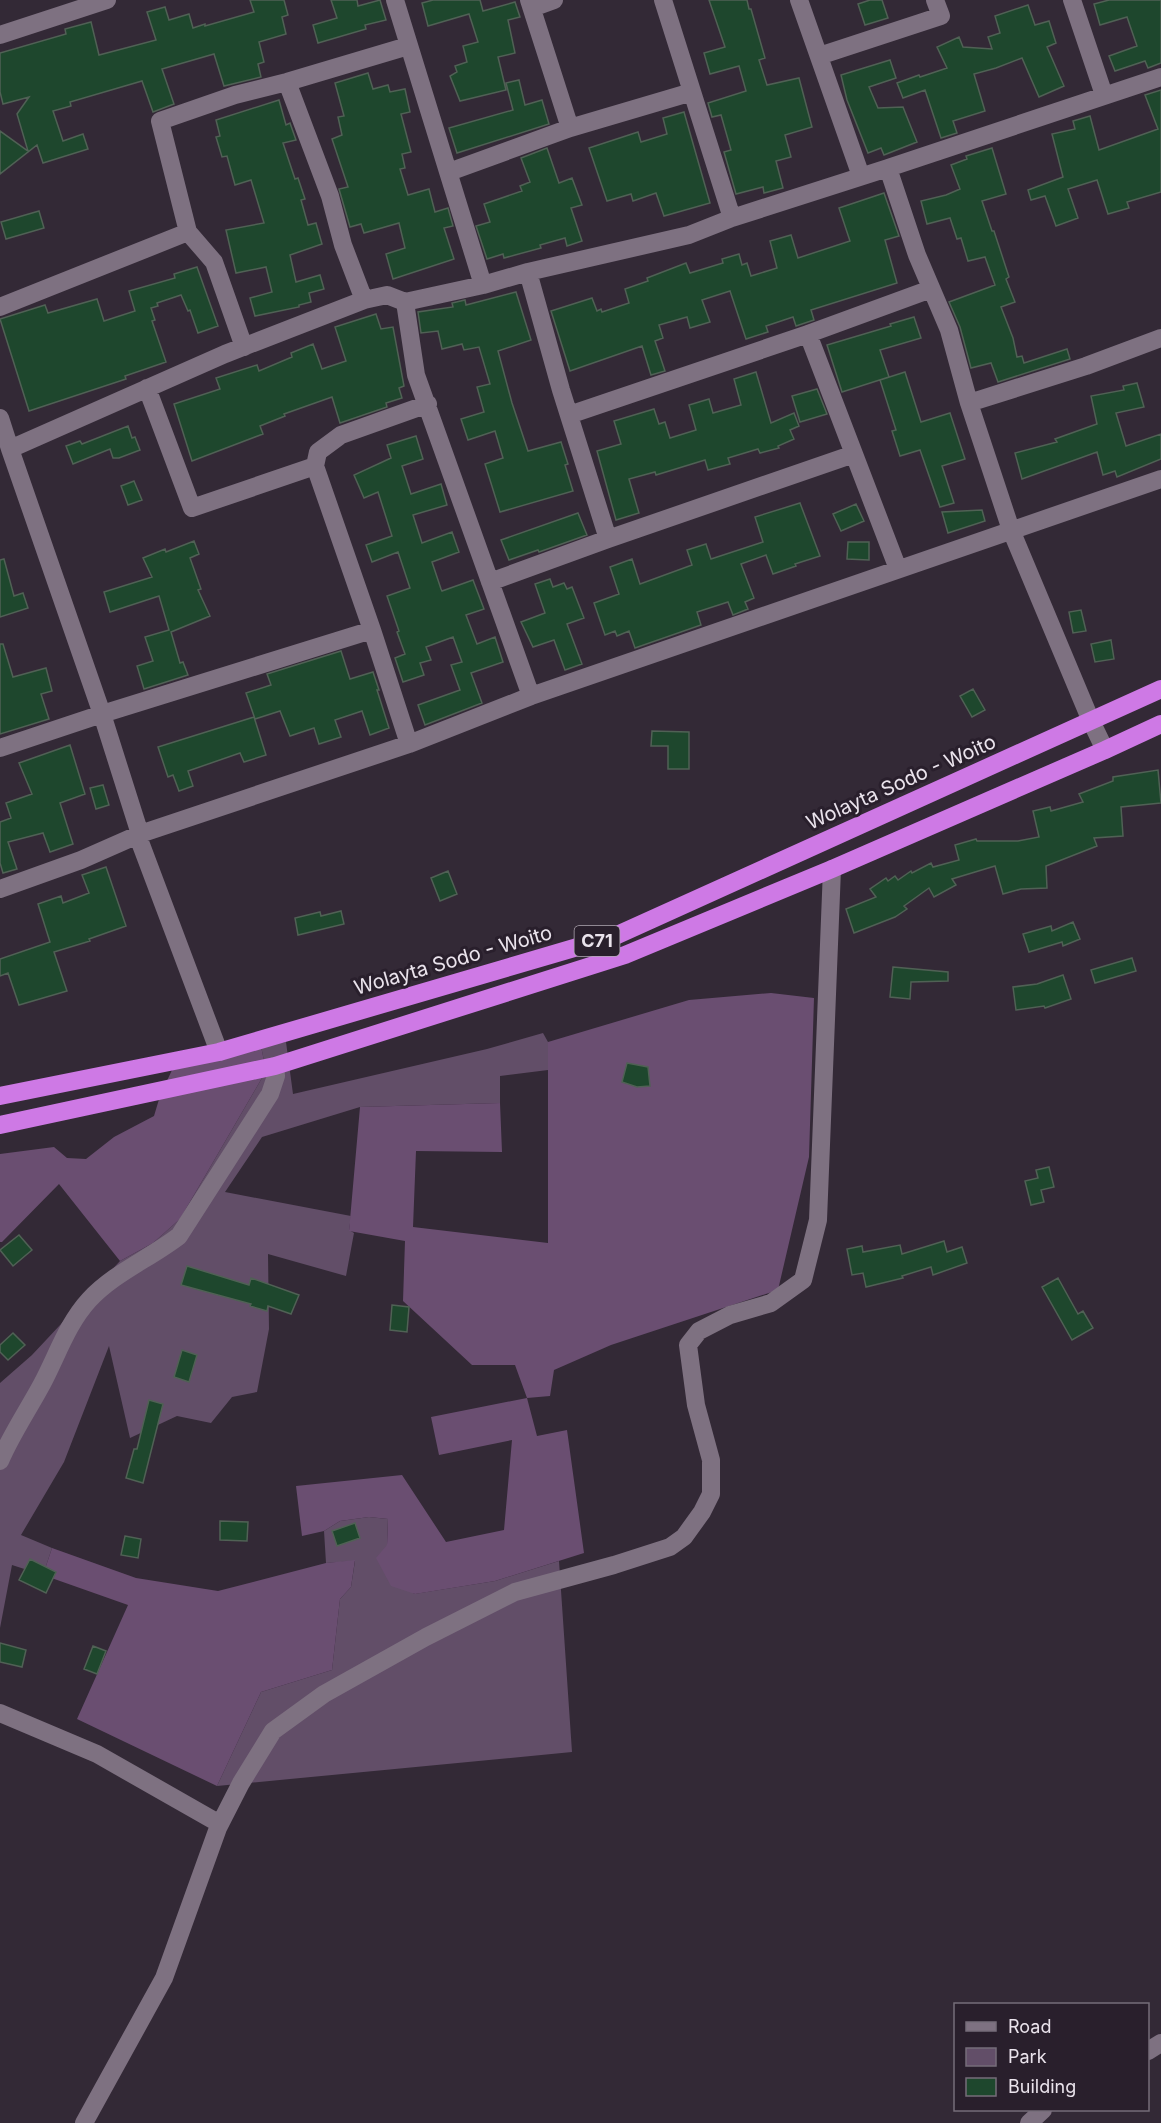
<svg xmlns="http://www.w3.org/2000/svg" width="1161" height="2123" viewBox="0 0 1161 2123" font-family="Inter,sans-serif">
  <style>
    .green { fill: #624e68 }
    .forest { fill: #6a4e71 }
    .building { fill: #1e472d; stroke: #506155; stroke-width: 1.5 }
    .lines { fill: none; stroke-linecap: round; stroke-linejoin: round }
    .minor { stroke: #7e7181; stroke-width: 18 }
    .highway { stroke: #ce79e5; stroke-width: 18 }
    .labels { text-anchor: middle; stroke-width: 6; stroke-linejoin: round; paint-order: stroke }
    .shield { fill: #291f2c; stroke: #b0a8b2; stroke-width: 1.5 }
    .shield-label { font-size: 18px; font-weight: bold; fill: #eae3ec }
    .street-label { font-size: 20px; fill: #eae3ec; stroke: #291f2c }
  </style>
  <rect width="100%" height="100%" fill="#332936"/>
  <path class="green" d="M543,1033L548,1042V1070L500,1076V1103L360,1107L262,1137L225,1192L351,1216L349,1230L354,1233L346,1276L268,1254L269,1329L257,1392L232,1397L211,1423L177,1416L130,1438L109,1346L64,1462L21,1535L52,1548L43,1575L12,1565L0,1628V1383L32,1355L120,1261L153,1243L180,1219L266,1071L261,1046L286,1042L293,1094L487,1049Z
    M369,1517L388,1519L387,1545L414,1594L495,1581L559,1561L572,1752L217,1786L261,1692L332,1670L340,1599L351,1587L355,1561L326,1563L324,1531L340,1521Z"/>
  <path class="forest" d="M771,993L814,998L809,1157L778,1290L611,1345L554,1370L550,1396L527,1398L537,1436L567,1430L584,1553L495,1581L415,1594L391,1586L376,1558L387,1545L388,1519L369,1517L340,1521L324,1531L302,1536L296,1486L402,1475L446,1542L504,1530L512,1440L439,1455L431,1417L527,1398L515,1365H472L403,1301L405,1241L349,1231L360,1107L500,1103L502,1152L416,1151L413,1227L548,1243V1042L689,1000Z
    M261,1046L266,1071L180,1219L153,1243L120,1261L59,1184L2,1242H0V1154L54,1147L67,1158L86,1159L114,1137L154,1116L160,1096L172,1070Z
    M52,1548L136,1578L218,1591L326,1563L355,1560L351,1587L340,1599L332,1670L261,1692L217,1786L77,1719L128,1605L43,1575Z"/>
  <path class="building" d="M250,0H284L288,15L282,17L286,34L259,42L264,62L258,64L261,77L224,86L214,54L162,69L174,104L153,112L142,81L70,102L71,106L53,111L63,141L83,134L88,149L43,163L37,145L0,174V131L28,151L17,114L29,97L3,104L0,92V53L66,34L65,29L91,22L99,55L156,40L147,12L165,7L169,20L189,14L193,28L205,24V26L254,12Z
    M331,0H357L358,6L380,0L386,20L365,25L366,29L318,43L313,25L337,18Z
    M433,0H480L483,11L515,2L520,17L508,20L515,53L498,57L506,90L460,101L450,76L457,72L455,66L467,62L463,46L478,42L469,14L428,26L422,3Z
    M709,0H747L749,9H751L765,58L759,60L767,85L799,78L812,127L785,135L791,157L776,161L783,188L764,193L763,187L736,194L724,152L731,150L721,115L712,117L708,103L746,91L739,66L710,74L704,53L725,47Z
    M870,0H882L888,18L865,25L858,4Z
    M1109,0H1161V63L1148,68L1145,61L1115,71L1109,56L1137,46L1127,17L1100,25L1094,4Z
    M1028,5L1035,25L1049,21L1056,43L1047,47L1064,86L1039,97L1022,58L996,68L974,74L985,111L953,121L957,133L941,138L925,90L903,98L897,83L919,75L920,77L947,68L937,47L959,37L963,47L992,49L988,37L1000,33L995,16Z
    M890,60L896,78L869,87L878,108L903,107L917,142L884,155L881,148L868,153L847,100L841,75Z
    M368,73L373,89L388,85L390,92L405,89L410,112L401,114L411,152L402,154L405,168L400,169L408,195L429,189L435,212L448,208L453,226L444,228L454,259L393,279L386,254L405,248L399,223L364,233L361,224L350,227L339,189L348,187L332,139L342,135L338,117L344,116L335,83Z
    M519,80L525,105L542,100L549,124L457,153L449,128L513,110L506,83Z
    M1161,90V192L1127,202L1129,208L1108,214L1097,180L1068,189L1078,218L1056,226L1045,196L1031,200L1028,190L1063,177L1052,134L1075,129L1073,121L1090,116L1099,150L1158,129L1145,95Z
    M279,100L286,125L290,123L296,140L283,143L295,179L298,178L305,199L301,200L308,225L316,223L322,244L290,255L296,282L320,275L324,289L309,293L311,302L299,305V307L255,316L250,298L272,292L266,267L236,273L226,230L264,223L251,180L235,185L227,156L222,157L216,137L220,136L216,120Z
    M684,112L710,203L664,216L656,193L633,201L631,194L607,201L589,148L638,132L641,142L667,134L663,118Z
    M547,148L559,183L572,178L582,205L571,208L582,241L567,246L565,238L540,245L541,248L504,258L503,254L487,259L476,226L490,222L484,204L522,191L520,186L530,182L521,158Z
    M992,148L1006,194L982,201L992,231H994L1009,277L1006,279L1015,302L1001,307L1013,338L1017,357L1022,356L1024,363L1067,349L1070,359L998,382L991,363L971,368L960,327L949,302L995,285L985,257L968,261L961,238L957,239L950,218L927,224L921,201L946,195L960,189L951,165L967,159L966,156Z
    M884,193L899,236L885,240L897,283L811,310L814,320L796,326L793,317L766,326L768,332L746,339L730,291L702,300L710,322L690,328L687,317L659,325L663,338L655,341L665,371L651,375L642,346L570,371L551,311L592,298L597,311L601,309L602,312L629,303L625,289L648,281L647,278L686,263L690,273L723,263L722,259L739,254L742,265L747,263L751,276L777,268L770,241L791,235L798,258L850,241L839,208Z
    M39,211L44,228L6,239L1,222Z
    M197,267L218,326L198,333L190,310L188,311L181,295L157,303L158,306L151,308L155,320L152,321L166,362L125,376L126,379L29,411L0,319L45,305L48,313L97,299L104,321L135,311L129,291L175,278L174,274Z
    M516,292L531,340L498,351L512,403L528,451L561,442L568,464L565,465L573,491L500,512L485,464L503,458L495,431L468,440L461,419L484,412L477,387L490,384L479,347L464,350L462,344L442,349L438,331L421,333L418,312L453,307L452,303L465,300L466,305Z
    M376,314L381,329L393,327L404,386L399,388L402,398L386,403L387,407L340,423L332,397L284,414L285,416L260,426L263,434L192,461L174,404L220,389L216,378L257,365L259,371L292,357L291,353L313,344L322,369L346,361L335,327Z
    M914,317L921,338L880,350L889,377L842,392L827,345L891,326L890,324Z
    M756,372L771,423L794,413L799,426L790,430L794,439L778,446L779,448L760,453L758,449L728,458L730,464L708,470L705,460L656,475L655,472L629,479L639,513L616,520L597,451L621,444L614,421L654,409L659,424L665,422L670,438L696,430L689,405L709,399L713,413L741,405L734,379Z
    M905,372L921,422L950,413L965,459L942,466L954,503L940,507L920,450L900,456L892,431L896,430L880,380Z
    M1137,383L1144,407L1116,413L1126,446L1161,434V459L1117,477L1115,471L1103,475L1097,452L1022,479L1015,453L1057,442L1055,439L1094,425L1097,424L1091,396L1124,390L1123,386Z
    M817,389L827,414L800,422L792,396Z
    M128,426L132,438L135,437L140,450L119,458H113L110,449L73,464L66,446L80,441L82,444Z
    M416,436L423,459L402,466L411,494L441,484L447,505L413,515L422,543L452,532L459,552L432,562L441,589L442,591L473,580L484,609L466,615L477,644L495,637L503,662L471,673L482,703L425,725L418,705L460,690L451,665L462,662L453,637L426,647L431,660L420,663L424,675L403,682L395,658L405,654L397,632L399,631L387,596L410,588L398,552L372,562L366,545L392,536L378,492L364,498L354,475L391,458L387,445Z
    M134,481L142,500L128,505L121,486Z
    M800,503L820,556L795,564L796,566L773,574L766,555L741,564L754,598L745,602L748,609L733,615L728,602L697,612L701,625L635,648L629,631L617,636L615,631L605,635L594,603L619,594L610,567L632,559L640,584L692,565L687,550L706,544L711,559L763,542L755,517Z
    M856,504L864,521L841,531L833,514Z
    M982,510L985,521L948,533L942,512Z
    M578,513L587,535L539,552L538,550L509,560L501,540Z
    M194,541L199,554L190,558L201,589L198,590L210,616L171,632L180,663L183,662L188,675L144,689L137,666L153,661L145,637L169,630L159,596L110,612L104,592L152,577L143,558L165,549L166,552Z
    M848,542H869V560L847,559Z
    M4,559L14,596L23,593L28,608L0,617V560Z
    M550,579L553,587L564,583L567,589L572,587L584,618L567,624L582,664L565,670L554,640L533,647L521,622L545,613L535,584Z
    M1081,610L1086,631L1073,633L1069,612Z
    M1111,640L1114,659L1095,662L1091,644Z
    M0,644H3L13,677L46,668L52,691L41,694L49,719L0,734Z
    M341,651L350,679L373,672L379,690H377L389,728L370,735L362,711L335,720L341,737L319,744L314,728L290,736L280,711L255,719L246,693L271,685L267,674Z
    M973,689L985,710L972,717L960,696Z
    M254,717L266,755L244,762L240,753L188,771L193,786L179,791L173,775L168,777L158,747Z
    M652,731L689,732V769H668V746H651Z
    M70,745L85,794L60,803L73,844L50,852L43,833L8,842L17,869L3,873L0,863V822L11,818L6,803L32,794L19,763Z
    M1158,770L1161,803L1121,807L1123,836L1094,838L1097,846L1046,866L1047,888L1021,889L1003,894L995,866L952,879L956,885L934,897L929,888L904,906L907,909L895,917L854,933L846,909L876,897L870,889L886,878L888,881L895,876L898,880L911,871L912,873L931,863L933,867L959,860L955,845L976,839L977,841H1018L1039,837L1033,811L1050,807L1051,811L1083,802L1079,794L1113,781V777Z
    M103,785L109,805L96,809L90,788Z
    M106,867L126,926L89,939L90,941L54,952L67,991L19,1005L8,973L0,976V959L50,942L38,904L61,896L63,903L89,893L82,875Z
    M448,871L457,894L440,901L431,878Z
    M341,911L344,924L298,935L295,918L320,912L321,916Z
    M1073,922L1080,939L1063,946L1062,942L1029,952L1023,934L1051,926L1052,931Z
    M1132,958L1136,971L1095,983L1091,970Z
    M893,967L948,972V981L911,982L910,999L890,997Z
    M1063,975L1071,999L1045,1008L1044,1006L1016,1010L1013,987L1037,984Z
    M627,1063L648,1067L650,1086L637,1087L622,1082Z
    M1049,1167L1054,1187L1041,1190L1044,1202L1031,1205L1025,1181L1038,1178L1036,1170Z
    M19,1235L32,1250L13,1266L0,1250Z
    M944,1241L947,1252L962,1247L967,1263L933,1275L931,1267L902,1276L903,1278L866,1287L863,1273L852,1275L847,1249L862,1246L863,1252L900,1245L902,1254Z
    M187,1266L249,1285L251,1278L299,1295L291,1314L268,1306L267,1311L250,1306L251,1304L181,1285Z
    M1058,1278L1078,1314L1083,1311L1093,1328L1072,1340L1042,1287Z
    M392,1305L409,1307L407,1332L390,1330Z
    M13,1333L25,1345L8,1360L0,1352V1345Z
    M182,1350L197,1355L189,1382L174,1377Z
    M149,1400L163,1404L143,1483L126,1478L134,1449H137Z
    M220,1521L248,1522L247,1541L220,1540Z
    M355,1523L360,1538L337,1546L332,1531Z
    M125,1536L141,1539L138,1558L121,1555Z
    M30,1559L56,1572L46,1593L19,1580Z
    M0,1643L26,1650L22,1667L0,1662Z
    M93,1646L106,1651L97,1674L84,1669Z"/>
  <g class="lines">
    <path class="minor" d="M395,0L483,285
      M529,0L570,128
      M663,0L732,218
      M799,0L861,176
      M1072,0L1104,95
      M532,8L554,0
      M0,35L107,0
      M819,56L941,16L935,0
      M287,82L330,196L343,245L364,300
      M888,168L1161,77
      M449,172L570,128L692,92
      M188,232L214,262L244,347
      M528,272L561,390L608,539
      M0,307L188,232L160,121L235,95L287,82L408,46
      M808,334L931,289
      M147,388L192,508L315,466
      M969,403L1086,366L1161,338
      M0,418L10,449
      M854,454L898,569
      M490,582L608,539L854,454L808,334L569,415
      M531,696L416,375L405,302L483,285L528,272L689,235L732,218L888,168L917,255L949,330L969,403L1011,530L1091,721L1105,750
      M409,744L372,630L315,466L318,452L341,435L428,404
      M0,748L102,714L372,630
      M0,889L81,860L140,834L409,744L531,696L1161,479
      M219,1052L140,842V834L102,714L10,449L225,354L364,300L387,295L405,302
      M0,1461C11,1435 28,1410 42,1384C57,1356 67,1324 89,1300C114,1273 149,1259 179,1236L270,1094L276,1076L275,1066
      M0,1713L97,1754L220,1824
      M1148,2051L1161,2043
      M84,2123L164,1978L218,1828L241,1783L273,1731L324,1694L426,1637L515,1592L614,1565L670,1547L684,1537L702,1512L711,1494V1460L696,1405L688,1345L699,1331L730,1315L771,1303L803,1280L818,1220L832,869
      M1029,2123L1043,2110"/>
    <path class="highway" d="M0,1096L219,1052L615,936L1161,689
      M0,1125L275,1066L625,955L832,869L1105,750L1161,724"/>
  </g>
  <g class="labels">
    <rect class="shield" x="574.5" y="926" width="45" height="30" rx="4.5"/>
    <g class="shield-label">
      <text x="597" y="947">C71</text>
    </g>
    <g class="street-label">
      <text transform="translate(901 782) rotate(-24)" y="7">Wolayta Sodo - Woito</text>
      <text transform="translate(453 960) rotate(-16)" y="7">Wolayta Sodo - Woito</text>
    </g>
  </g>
  <rect x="954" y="2003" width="195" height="108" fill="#291f2c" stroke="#766d79" stroke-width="1.5"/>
  <rect x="966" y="2022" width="30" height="9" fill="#7e7181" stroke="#766d79" stroke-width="1.5"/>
  <text x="1008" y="2033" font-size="18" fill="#eae3ec">Road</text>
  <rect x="966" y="2048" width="30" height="18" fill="#624e68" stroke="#766d79" stroke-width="1.5"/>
  <text x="1008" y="2063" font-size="18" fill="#eae3ec">Park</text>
  <rect x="966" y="2078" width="30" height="18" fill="#1e472d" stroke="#766d79" stroke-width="1.5"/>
  <text x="1008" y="2093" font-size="18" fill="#eae3ec">Building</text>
</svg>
